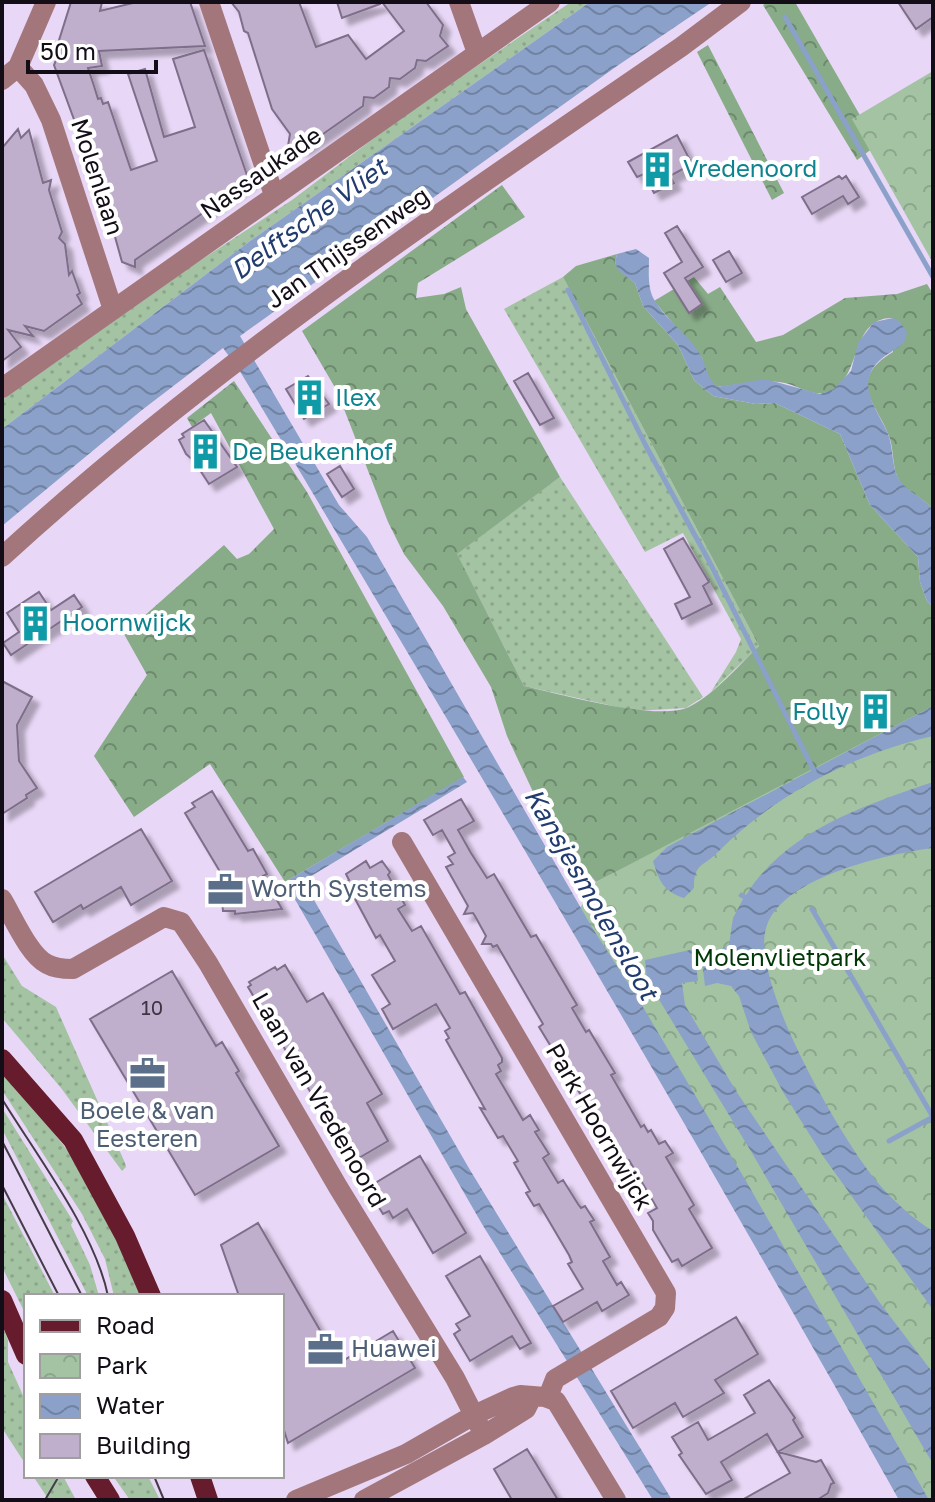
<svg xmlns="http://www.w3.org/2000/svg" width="935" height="1502" viewBox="0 0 935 1502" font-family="'Golos Text',sans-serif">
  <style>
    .grass { fill: url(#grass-dots) }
    .forest { fill: url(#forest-crowns) }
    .park { fill: url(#park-crowns) }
    .water { fill: url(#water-waves) }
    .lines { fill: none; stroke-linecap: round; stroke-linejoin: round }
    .stream { stroke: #8ba1c9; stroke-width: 5 }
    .building { fill: #bfaecc; stroke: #7e6e89; stroke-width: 2; filter: url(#shadow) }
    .minor { stroke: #a2767b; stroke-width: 20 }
    .major { stroke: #661c2c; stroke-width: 20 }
    .tram { stroke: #453c4b; stroke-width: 2 }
    .labels { text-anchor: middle; stroke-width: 8; stroke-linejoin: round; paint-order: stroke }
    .number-label { font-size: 20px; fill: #3e3544 }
    .culture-label { font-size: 24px; fill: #0d838f; stroke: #fff; text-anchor: start }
    .street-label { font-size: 24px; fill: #130d17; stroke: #fff }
    .service-label { font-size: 24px; fill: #4e5e75; stroke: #fff; text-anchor: start }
    .park-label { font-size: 24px; fill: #003807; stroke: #fff }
    .water-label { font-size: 26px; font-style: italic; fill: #223b6f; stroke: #fff }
  </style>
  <defs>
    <pattern id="grass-dots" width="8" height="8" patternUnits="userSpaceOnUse" patternTransform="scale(2)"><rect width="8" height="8" fill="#a4c3a3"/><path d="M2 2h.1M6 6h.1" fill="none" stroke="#8ca68c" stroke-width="1.8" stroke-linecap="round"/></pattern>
    <pattern id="forest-crowns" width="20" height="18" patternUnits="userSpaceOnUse" patternTransform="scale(2)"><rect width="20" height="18" fill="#88ab88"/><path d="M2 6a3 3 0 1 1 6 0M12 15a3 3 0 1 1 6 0" fill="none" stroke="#6e8a6e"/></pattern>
    <pattern id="park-crowns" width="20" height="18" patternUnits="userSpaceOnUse" patternTransform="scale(2)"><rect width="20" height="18" fill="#a4c3a3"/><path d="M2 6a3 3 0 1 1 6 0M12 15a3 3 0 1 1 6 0" fill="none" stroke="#8ca68c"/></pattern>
    <pattern id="water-waves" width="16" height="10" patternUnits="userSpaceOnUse" patternTransform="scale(2)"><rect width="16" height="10" fill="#8ba1c9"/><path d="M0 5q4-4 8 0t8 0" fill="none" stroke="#7082a2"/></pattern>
    <filter id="shadow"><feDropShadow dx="7" dy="7" stdDeviation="2" flood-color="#0004"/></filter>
  </defs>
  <rect width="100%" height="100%" fill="#e8d7f6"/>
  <path class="grass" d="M571,2H590L250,241L2,429V400L195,264L292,200L406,114Z
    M563,277L759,646L711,692L736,652L741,639L683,533L645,552L504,309Z
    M560,477L703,697L686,708L635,711L524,686L456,553Z
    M2,954L22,986L56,1007L125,1163L126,1167L122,1171L61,1088L2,1018Z
    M2,1066L77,1163L113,1227L141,1296H114L105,1259L82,1214L2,1090Z
    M2,1108L73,1221L71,1225L90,1265L99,1296H88L2,1129Z
    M2,1194L55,1296H26V1315L2,1267Z
    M2,1325L8,1340V1362L26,1402V1465L2,1428Z
    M33,1476H63L76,1500H49Z
    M113,1476H148L160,1500H130Z"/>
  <path class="forest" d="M768,2H795L877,145L857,160L763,5Z
    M708,45L784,193L772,200L697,52Z
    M502,185L525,217L418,283L416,298L444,294L461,287L466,309L560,477L457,554L524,686C560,694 657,722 689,707C716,693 738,666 759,646L563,277L576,266L617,254L615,263L620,271L635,283L643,306L678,345L694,380L713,396L756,404L775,403L840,434L870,505L918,557L920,582L927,601L933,607V707L707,827L596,882L561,840L555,839L507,736L491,687L443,606L404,554L388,522L337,391L302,331Z
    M694,277L708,294L720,287L756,342L783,335L845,298L897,294L927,284L933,294V510C923,496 909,494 900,482C892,470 894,452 890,439C879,405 844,381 893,352V318C851,317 862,373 833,390C816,399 801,387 785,383C761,378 740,385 717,387L708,379L702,358L654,301Z
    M234,381L307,492L464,777L285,882L210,764L134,817L94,756L147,675L124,634L224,545L237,559L249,554L274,529L211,413L192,427L187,418Z"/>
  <path class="park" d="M933,71V263L852,119Z
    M933,706V1500H923L577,913L596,882Z"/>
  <path class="water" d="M590,2H712L617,66L240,336L339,505L367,537L593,929L632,989L647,980L645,960L694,949L698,981L682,983L685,1005L736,1091L880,1303L933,1373V1464L752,1153L655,993L640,1002L746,1181L929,1500H899C686,1120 464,746 241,373L223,348L142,410L2,526V429L250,241Z
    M636,249L649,258C649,272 647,289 655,301C668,323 692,336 703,360C707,371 708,378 717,387L765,379L820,394L834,389L851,371L858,343L874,322L893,318L900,322L907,332L904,343C897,349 886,354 879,361C854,385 879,411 888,434C894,449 891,470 901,482C910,494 923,496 933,510V607L927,601L920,582L918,557L870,505L840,434L775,403L756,404L713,396L694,380L678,345L643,306L635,283L619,271L615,263L617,254Z
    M933,706V736C854,754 776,794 719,851C704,867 694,862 694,888L684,898C663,891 659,881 653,861L667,847Z
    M463,777L467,782L303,881L470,1170L672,1500H653L482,1224L285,882Z
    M933,782V848C888,854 785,876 767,925C747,977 840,1136 874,1178C889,1197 913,1219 933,1231V1310L823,1156L783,1092L751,1032L739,996L731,986L717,983L705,986L701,953L725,948L729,944L733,918L743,899L738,896L741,892L746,895C786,831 865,805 933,782Z"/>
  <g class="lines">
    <path class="stream" d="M785,17L933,277
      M568,290L646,446L709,561L814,771
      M812,909L933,1117
      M889,1141L933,1117"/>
  </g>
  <path class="building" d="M71,2H102L100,11L137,2H190L205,46L99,51L102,66L88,68L94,86L98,99L101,98L103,104L108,102L131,170L157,161L128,74L145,69L164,137L195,127L173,59L204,50L249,181L135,260V267L122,262L107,208L104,203L101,204L83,144L54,65L57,58L55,53Z
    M231,2H299L316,47L348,35L366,59L404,31L382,2H426L443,25L440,36L448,46L426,61L417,60L415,68L400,79L390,78L389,87L374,98L364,97L363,106L303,148L288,146L290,134L272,109L248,33L244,31L239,12Z
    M337,2H380V4L342,18Z
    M898,2H933V17L916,29Z
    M18,129L21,138L29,130L43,183L51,180L49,190L62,232L59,238L65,244L69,275L72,271L80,293L77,295L82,304L44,331L25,326L33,336L8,330L21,347L2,361V148Z
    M677,135L692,164L670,176L674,183L654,193L644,174L637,177L628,162Z
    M839,176L842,179L846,176L859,197L848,204L843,196L812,214L802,197Z
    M677,226L703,267L685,278L702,304L689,313L664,273L682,262L665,233Z
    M729,251L742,273L726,282L713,260Z
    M528,373L554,418L540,425L514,381Z
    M308,376L329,404L304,419L286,389Z
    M204,420L237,467L209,484L194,461L186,454L179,440L184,437L182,434Z
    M340,466L354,489L342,497L327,474Z
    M683,538L709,582L703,586L712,604L682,619L675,604L690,597L664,549Z
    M39,592L51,610L74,595L82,607L11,655L3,643L19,632L7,613Z
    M2,681L32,697L17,725L19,761L37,788L26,795L27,798L2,814Z
    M212,791L248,851L253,849L267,874L263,876L282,909L235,914V911H223L219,870L185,813L195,807L192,803Z
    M461,799L474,821L458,830L471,853L487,878L494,874L531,937L536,935L577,1005L572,1008L586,1032L589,1030L615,1073L611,1075L641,1127L644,1125L648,1132L651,1130L659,1144L665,1141L673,1153L666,1157L694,1205L689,1209L712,1248L682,1266L678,1259L672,1262L653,1230V1221L648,1213L657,1208L629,1160L624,1161L606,1128L603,1130L592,1128L595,1118L539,1027L543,1024L497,945L493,947L491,944H482L486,936L475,916L473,913L464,914L468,906L446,867L453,864L448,857L455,853L442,830L433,835L424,820Z
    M141,829L172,881L131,905L121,887L83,909L81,905L53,922L35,892Z
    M366,861L370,868L382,861L390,872L388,875L405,905L398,909L412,931L421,926L460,994L465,992L502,1058V1062L498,1065L501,1071L496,1074L523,1120L530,1115L539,1130L535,1132L549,1154L543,1158L558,1183L563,1180L578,1204L581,1208L585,1206L594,1220L590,1222L610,1257L603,1261L617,1285L621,1282L629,1295L602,1311L597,1302L563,1322L553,1306L583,1289L568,1264L572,1262L569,1255L539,1204L534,1206L526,1193L530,1191L514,1163L518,1161L503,1136L498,1138L480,1108L485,1109L446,1040L449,1038L445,1031L450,1028L436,1004L393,1029L382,1009L390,1004L372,975L395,961L380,935L376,938L346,882L349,880L346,874Z
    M285,965L307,1002L323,993L382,1094L367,1103L388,1141L352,1162L248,987L251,985L249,982L275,967L277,970Z
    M172,971L216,1046L222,1042L239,1071L236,1073L279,1146L195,1195L90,1019Z
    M420,1156L466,1233L433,1253L407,1209L393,1218L389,1211L383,1214L367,1188Z
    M258,1223L339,1363L393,1331L415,1368L288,1443L282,1424V1296H239L221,1245Z
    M480,1256L531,1343L520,1349L512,1336L470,1361L454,1334L460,1330L456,1324L470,1316L446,1276Z
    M736,1317L758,1354L715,1380L724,1393L683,1417L675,1403L633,1428L611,1391Z
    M769,1380L795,1418L793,1420L803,1437L778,1452L816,1462L821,1460L834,1483L831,1484L828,1493L817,1500H742L790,1473L767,1434L721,1462L732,1480L706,1494L679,1455L682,1453L672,1437L698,1422L708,1440L755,1413L744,1395Z
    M527,1449L535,1462L558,1500H512L494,1469Z"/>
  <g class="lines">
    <path class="minor" d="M209,2L274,195
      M459,2L477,53
      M18,67L34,85L51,120L113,310
      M2,80L18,67L46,2
      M2,388L550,2
      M2,557C211,365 448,207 681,47L741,2
      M402,842L666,1293L665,1308L659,1317L555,1379L548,1397
      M2,899C13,917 29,955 47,964C54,968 65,969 73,969L164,917L181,922L208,963L338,1187L455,1378L484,1435
      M296,1500L406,1454L474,1415L513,1397L520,1395L545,1397L556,1401L616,1500
      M364,1500L484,1435L526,1409L532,1397"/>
    <path class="major" d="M2,1059L73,1140L125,1236L151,1296
      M2,1300L26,1355
      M95,1476L110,1500
      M200,1476L208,1500"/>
    <path class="tram" d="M2,1099C37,1156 95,1232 108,1296
      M2,1141L82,1296
      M2,1185L59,1296
      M154,1476L164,1500
      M45,1500L59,1476"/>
  </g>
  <defs>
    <symbol id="building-bare" viewBox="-9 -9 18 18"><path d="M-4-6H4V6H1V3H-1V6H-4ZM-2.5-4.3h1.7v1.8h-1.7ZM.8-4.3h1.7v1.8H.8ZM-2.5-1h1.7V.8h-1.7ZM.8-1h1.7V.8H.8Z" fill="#0f9aa8" stroke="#fff" stroke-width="2.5" paint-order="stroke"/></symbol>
    <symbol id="office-bare" viewBox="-9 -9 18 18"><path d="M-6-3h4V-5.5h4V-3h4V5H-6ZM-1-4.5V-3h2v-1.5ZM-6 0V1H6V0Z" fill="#5c6f8a" stroke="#fff" stroke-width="2.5" paint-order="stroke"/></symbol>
  </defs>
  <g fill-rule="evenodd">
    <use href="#building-bare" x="632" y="144" width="51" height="51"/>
    <use href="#building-bare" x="284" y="372" width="51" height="51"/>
    <use href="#building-bare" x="180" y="426" width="51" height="51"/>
    <use href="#building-bare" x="10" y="598" width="51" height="51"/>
    <use href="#building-bare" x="850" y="686" width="51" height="51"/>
    <use href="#office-bare" x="200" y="864" width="51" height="51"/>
    <use href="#office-bare" x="122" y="1048" width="51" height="51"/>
    <use href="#office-bare" x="300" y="1324" width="51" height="51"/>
  </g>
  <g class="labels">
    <g class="number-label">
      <text x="152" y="1015">10</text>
    </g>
    <g class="culture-label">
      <text x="683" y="177">Vredenoord</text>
      <text x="335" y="406">Ilex</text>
      <text x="232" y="460">De Beukenhof</text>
      <text x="62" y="631">Hoornwijck</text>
      <text x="849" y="720" text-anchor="end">Folly</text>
    </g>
    <g class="street-label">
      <text transform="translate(261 173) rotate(-35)" y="8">Nassaukade</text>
      <text transform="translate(97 177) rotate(72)" y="8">Molenlaan</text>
      <text transform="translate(348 248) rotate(-35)" y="8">Jan Thijssenweg</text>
      <text transform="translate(319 1100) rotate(60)" y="8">Laan van Vredenoord</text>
      <text transform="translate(599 1127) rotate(60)" y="8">Park Hoornwijck</text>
    </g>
    <g class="service-label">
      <text x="251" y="897">Worth Systems</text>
      <text x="147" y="1119" text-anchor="middle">Boele &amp; van<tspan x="147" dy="28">Eesteren</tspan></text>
      <text x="351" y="1357">Huawei</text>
    </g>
    <g class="park-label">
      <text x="780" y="966">Molenvlietpark</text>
    </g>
    <g class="water-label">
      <text transform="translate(309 219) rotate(-36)" y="9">Delftsche Vliet</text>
      <text transform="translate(591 894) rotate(60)" y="9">Kansjesmolensloot</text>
    </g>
  </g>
  <rect width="935" height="1502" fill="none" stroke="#130d17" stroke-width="8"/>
  <rect x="24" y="1294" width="260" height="184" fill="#ffffff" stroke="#a19ea2" stroke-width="2"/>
  <rect x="40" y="1320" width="40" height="12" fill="#661c2c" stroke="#a19ea2" stroke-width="2"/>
  <text x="96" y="1334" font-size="24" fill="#130d17">Road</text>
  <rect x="40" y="1354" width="40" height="24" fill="url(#park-crowns)" stroke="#a19ea2" stroke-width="2"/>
  <text x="96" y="1374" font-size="24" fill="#130d17">Park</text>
  <rect x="40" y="1394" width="40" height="24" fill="url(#water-waves)" stroke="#a19ea2" stroke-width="2"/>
  <text x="96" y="1414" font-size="24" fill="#130d17">Water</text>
  <rect x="40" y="1434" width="40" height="24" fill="#bfaecc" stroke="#a19ea2" stroke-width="2"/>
  <text x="96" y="1454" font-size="24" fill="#130d17">Building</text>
  <path d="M28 60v12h128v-12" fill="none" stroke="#130d17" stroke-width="4"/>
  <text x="40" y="60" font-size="24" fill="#130d17" stroke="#ffffff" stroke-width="6" paint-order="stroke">50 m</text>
</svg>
